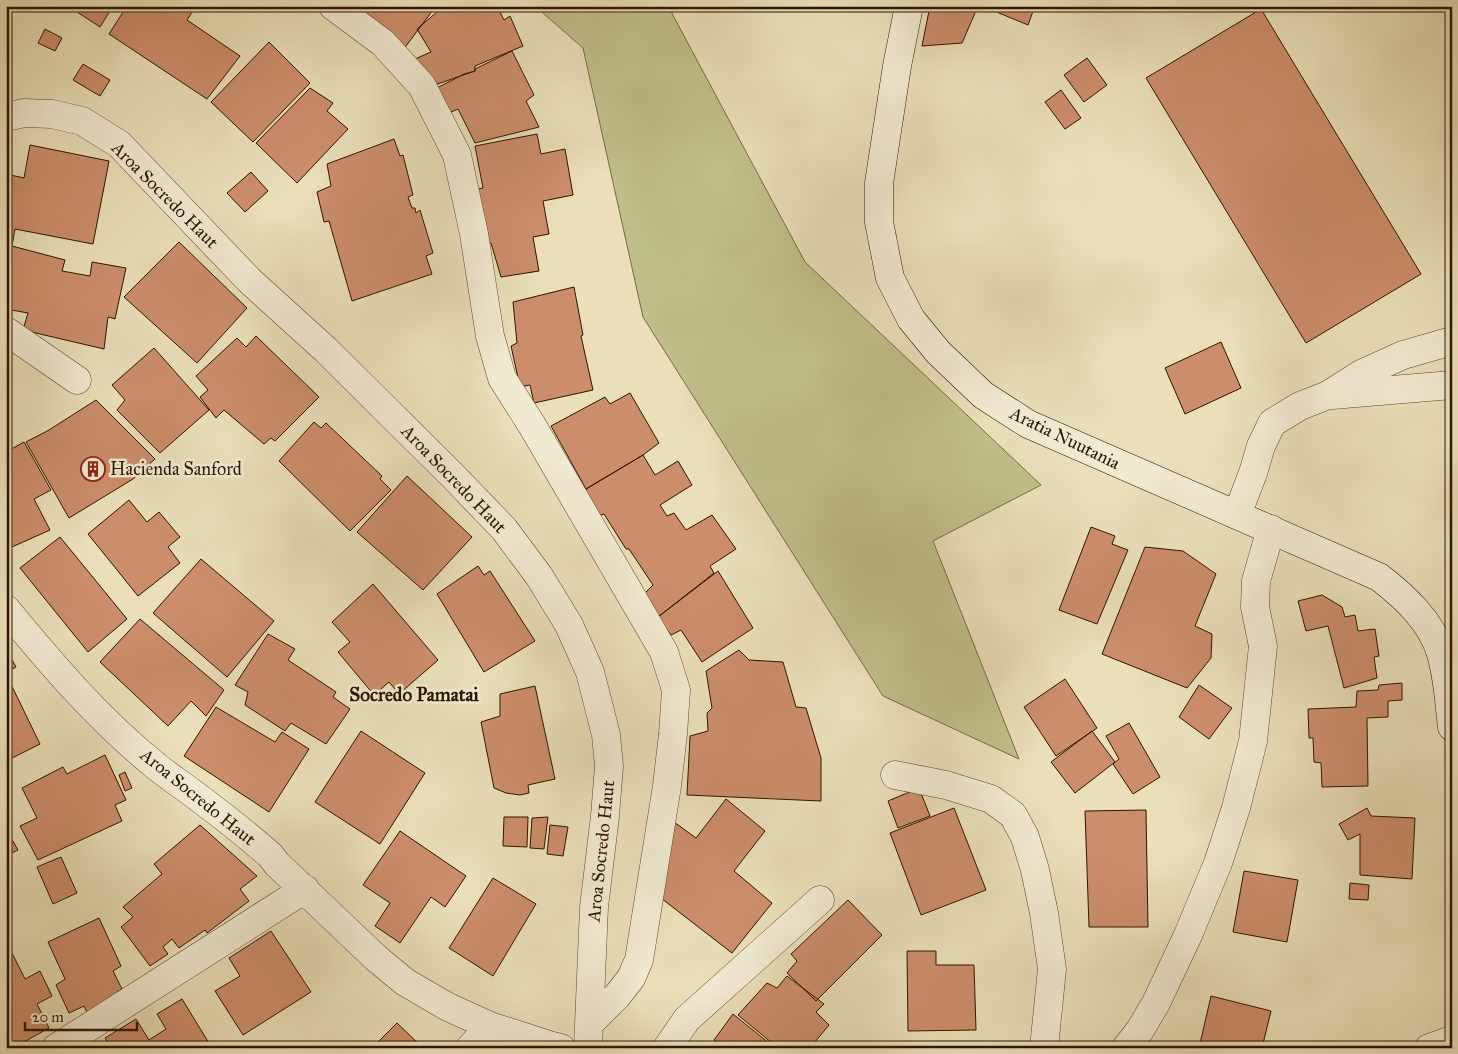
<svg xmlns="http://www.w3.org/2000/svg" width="1458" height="1054" viewBox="0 0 1458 1054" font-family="'IM FELL Great Primer',serif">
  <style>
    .green { fill: #bfbf8a; stroke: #776a45 }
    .building { fill: #cc8d6b; stroke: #2f1400 }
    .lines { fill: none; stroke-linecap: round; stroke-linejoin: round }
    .street-casing { stroke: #5e472e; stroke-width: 29 }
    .secondary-casing { stroke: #2f1400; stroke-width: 29 }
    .street { stroke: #f1ead2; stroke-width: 28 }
    .secondary { stroke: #f1ead2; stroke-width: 28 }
    .labels { text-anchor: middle; stroke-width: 5; stroke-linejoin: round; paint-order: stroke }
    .street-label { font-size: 18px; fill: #2f1400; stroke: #f1ead2 }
    .poi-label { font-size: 18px; fill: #2f1400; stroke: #f1ead2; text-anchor: start }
    .neighbourhood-label { font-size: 19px; font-weight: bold; fill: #2f1400; stroke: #f1ead2 }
  </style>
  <rect width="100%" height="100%" fill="#eadfb9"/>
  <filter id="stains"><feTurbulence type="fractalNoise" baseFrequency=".004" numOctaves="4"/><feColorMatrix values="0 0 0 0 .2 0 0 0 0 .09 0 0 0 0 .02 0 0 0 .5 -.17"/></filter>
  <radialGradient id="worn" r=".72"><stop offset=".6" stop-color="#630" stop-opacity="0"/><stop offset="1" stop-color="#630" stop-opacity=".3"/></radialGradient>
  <path class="green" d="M535,6H668L805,262L1041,485L933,541L1019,759L883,696L643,317L583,48Z"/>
  <path class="building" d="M68,6H113L100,27Z
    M127,6H196L187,20L240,56L207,99L109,34Z
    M359,6H436L400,54L352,17Z
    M444,6H497L504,20L510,16L523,46L475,66V71L429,87L415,59L431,52L417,29Z
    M930,6H978L962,43L922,46Z
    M982,6H1035L1028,25Z
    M1261,9L1421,274L1306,343L1146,78Z
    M45,29L62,38L55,51L38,43Z
    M269,42L310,83L253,142L211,102Z
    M512,51L534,95L526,101L539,127L475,143L458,109L445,115L433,90L464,74L475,71V69Z
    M1087,58L1107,85L1084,102L1064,75Z
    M83,64L110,80L100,96L73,80Z
    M310,88L333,103L327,111L348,129L297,183L256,143Z
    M1061,90L1081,118L1065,129L1045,102Z
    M537,134L541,154L565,149L573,195L543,201L549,234L533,237L539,271L501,277L491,243L480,244L473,190L483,188L475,146Z
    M394,139L400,156L403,155L413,195L408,197L412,208H415L416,213L420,210L433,253L426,256L432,274L352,301L329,221L324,222L317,192L331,186L327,164Z
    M30,145L109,161L93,244L15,229L12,246L65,260L62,271L90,276L92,262L126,268L115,319L108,317L104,349L23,330L28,313L6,309V174L24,178Z
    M251,172L268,191L245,212L227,193Z
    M179,242L247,308L197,363L124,297Z
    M574,287L583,335L581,336L593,390L534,403L530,385L520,387L511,346L517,343L513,302Z
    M256,336L319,397L275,441L271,438L264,444L224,410L216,418L200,397L208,390L196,376L237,338L246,347Z
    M1221,342L1241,388L1185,414L1165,368Z
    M154,348L209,410L160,453L117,410L125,400L112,385Z
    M630,393L659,443L643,455L586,489L551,426L605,397L610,404Z
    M96,400L155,459L133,479L69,518L26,442L49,430Z
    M314,422L321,428L326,423L382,476L380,479L391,490L350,531L279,461Z
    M24,442L51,490L34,499L50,530L12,547L6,535V452Z
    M643,455L655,475L678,461L692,485L660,505L667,516L674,513L686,530L712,515L736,549L710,566L714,573L658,617L645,593L653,585L629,549H626L604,514L596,517L583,493L586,489Z
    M407,476L472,537L423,590L357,532Z
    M129,500L147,522L159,512L180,537L168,547L180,563L138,596L88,534Z
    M1091,527L1115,536L1112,544L1128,550L1097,624L1059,610Z
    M60,537L127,619L88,652L20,568Z
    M1145,547L1183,551L1216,574L1195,626L1212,634L1211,658L1187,688L1102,654Z
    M201,559L274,621L227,677L153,613Z
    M478,566L484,575L490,571L535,641L484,672L437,594Z
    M718,571L753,628L702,662L681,630L671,635L658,617Z
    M373,584L438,660L399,694L389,682L374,695L338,652L350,642L332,622Z
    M1322,595L1342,607L1345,617L1355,615L1358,631L1375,629L1379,656L1374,657L1377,678L1344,688L1328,626L1306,631L1298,601Z
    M140,619L224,690L206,716L191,701L168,726L100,662Z
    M268,634L295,649L288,660L336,692L333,697L350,709L326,744L291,723L285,731L245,705L248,692L235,685Z
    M6,649L16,667L6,672Z
    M739,650L749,660L783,662L796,707L806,708L821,758V801L687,795L690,736L708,731L707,713L712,708L706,671Z
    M6,674L40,744L6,761Z
    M1065,679L1097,728L1056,756L1024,707Z
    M1402,683V700L1388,701V717L1367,718L1368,786L1322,787L1321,763L1314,762L1313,738H1309L1308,709L1356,707L1357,691L1378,690L1379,685Z
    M1199,685L1232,708L1209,739L1179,717Z
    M535,686L555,779L528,785L529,793L520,795L506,793L494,788L481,722L500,716V694Z
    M216,707L275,742L282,732L309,749L269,812L184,756Z
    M1129,723L1160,777L1133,794L1113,764L1119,759L1106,736Z
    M361,731L425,773L380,844L315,802Z
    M1092,731L1115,762L1075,793L1051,762Z
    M105,755L126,800L115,805L122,821L38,860L20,826L37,818L22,788L63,767L67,774Z
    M125,772L132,788L125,791L119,775Z
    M919,788L930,816L898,828L888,801Z
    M726,799L765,831L734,871L772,903L732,953L657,895L674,822L696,838Z
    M954,808L986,890L921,915L890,833Z
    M1367,808L1371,816L1415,818L1412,879L1360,875V834L1348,840L1339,824Z
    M1146,810L1148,927H1089L1085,811Z
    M504,817H528L527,847L503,846Z
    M548,817L544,849L530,848L532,818Z
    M200,825L257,876L240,889L249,901L207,933L205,930L179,948L172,939L163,947L168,954L150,966L121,927L133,917L123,907L162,874L154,864Z
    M550,825L568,827L563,856L547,854Z
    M6,829L18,850L6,856Z
    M400,831L466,876L445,907L431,897L400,943L375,926L390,903L363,885Z
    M61,857L77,893L53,904L37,867Z
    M1244,871L1298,880L1287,942L1233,932Z
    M493,878L536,904L493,976L449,948Z
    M1350,883L1369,885L1368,900L1349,899Z
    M848,900L882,935L816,1001L787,973L797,961L791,954Z
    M99,918L121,966L113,971L122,989L117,992L123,1002L90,1019L84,1006L69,1013L56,985L65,979L48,942Z
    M271,931L311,992L243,1035L215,991L240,976L229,958Z
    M907,951H936V965H974L976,1030L908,1031Z
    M12,953L25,979L40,971L52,996L37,1004L49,1028L13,1048H6V956Z
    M787,976L824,1004L816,1012L829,1025L810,1048H778L738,1015L767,983L777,988Z
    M1211,996L1271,1011L1262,1048H1199Z
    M182,999L212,1048H111L105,1038L136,1019L149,1040L166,1029L157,1014Z
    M733,1014L775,1048H723L714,1040Z
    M397,1023L423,1048H372Z"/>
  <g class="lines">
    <defs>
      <path id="street" d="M333,6L383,43L422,86L457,155L474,234L490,336L502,378L533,427L664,652L676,690L673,734L667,786L639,960L631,978L617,996L589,1024
        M6,117L24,113L52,114L82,121L119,144L249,280L326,350L453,476L504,529L539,576L569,625L590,672L606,735L609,766L605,816L594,907L588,1048
        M6,331L77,380
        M1332,395L1452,385
        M1237,515L1253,473L1261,446L1272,423L1300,406L1328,395L1361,374L1403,355L1452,341
        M6,609C52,665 99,720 156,766C169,777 185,787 199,798C223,816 247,835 270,855L277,864L376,958L405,982L448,1007L490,1026L549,1045L561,1048
        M895,775L946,785L991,799L1013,815L1025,837L1035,870L1044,913L1052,969L1044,1048
        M56,1048L305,889
        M470,1048L490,1026
        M667,1048L687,1019L820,900
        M1126,1048L1140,1030L1156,1003L1188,935L1218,863L1236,808L1253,741L1263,646L1255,607L1256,581L1271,529
        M1429,1048L1452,1040"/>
      <path id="secondary" d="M909,6L897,66L879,183V222L890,278L911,319L938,352L983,395L1028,424L1379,577C1405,597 1432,622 1441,654C1448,677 1449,703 1452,727"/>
    </defs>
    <use href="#street" class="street-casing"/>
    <use href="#secondary" class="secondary-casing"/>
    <use href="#street" class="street"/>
    <use href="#secondary" class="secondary"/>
  </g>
  <defs>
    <symbol id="building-ring" viewBox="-11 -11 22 22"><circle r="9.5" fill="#f1ead2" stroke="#8f2418" stroke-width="1.5"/><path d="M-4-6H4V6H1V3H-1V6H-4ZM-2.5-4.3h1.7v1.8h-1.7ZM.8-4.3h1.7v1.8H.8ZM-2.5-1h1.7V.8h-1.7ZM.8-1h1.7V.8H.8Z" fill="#8f2418"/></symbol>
  </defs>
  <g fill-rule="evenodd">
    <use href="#building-ring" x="79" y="455" width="28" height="28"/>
  </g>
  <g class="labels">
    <g class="street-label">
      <text transform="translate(165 195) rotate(45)" y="6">Aroa Socredo Haut</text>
      <text transform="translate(1065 438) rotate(26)" y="6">Aratia Nuutania</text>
      <text transform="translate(454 479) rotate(46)" y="6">Aroa Socredo Haut</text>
      <text transform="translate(198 797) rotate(39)" y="6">Aroa Socredo Haut</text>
      <text transform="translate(601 851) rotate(-84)" y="6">Aroa Socredo Haut</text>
    </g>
    <g class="poi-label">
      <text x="110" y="475">Hacienda Sanford</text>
    </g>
    <g class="neighbourhood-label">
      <text x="414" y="701">Socredo Pamatai</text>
    </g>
  </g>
  <rect width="1458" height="1054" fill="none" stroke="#eadfb9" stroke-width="25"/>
  <rect x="8" y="8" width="1443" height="1039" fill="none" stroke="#2f1400" stroke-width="2.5"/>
  <rect x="12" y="12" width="1433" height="1029" fill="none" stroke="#2f1400"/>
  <path d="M25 1022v8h112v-8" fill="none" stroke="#2f1400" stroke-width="2.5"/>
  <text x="32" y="1022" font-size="15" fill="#2f1400" stroke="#f1ead2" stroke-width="4" paint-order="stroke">20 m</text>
  <rect width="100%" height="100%" filter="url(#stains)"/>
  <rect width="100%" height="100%" fill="url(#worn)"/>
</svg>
